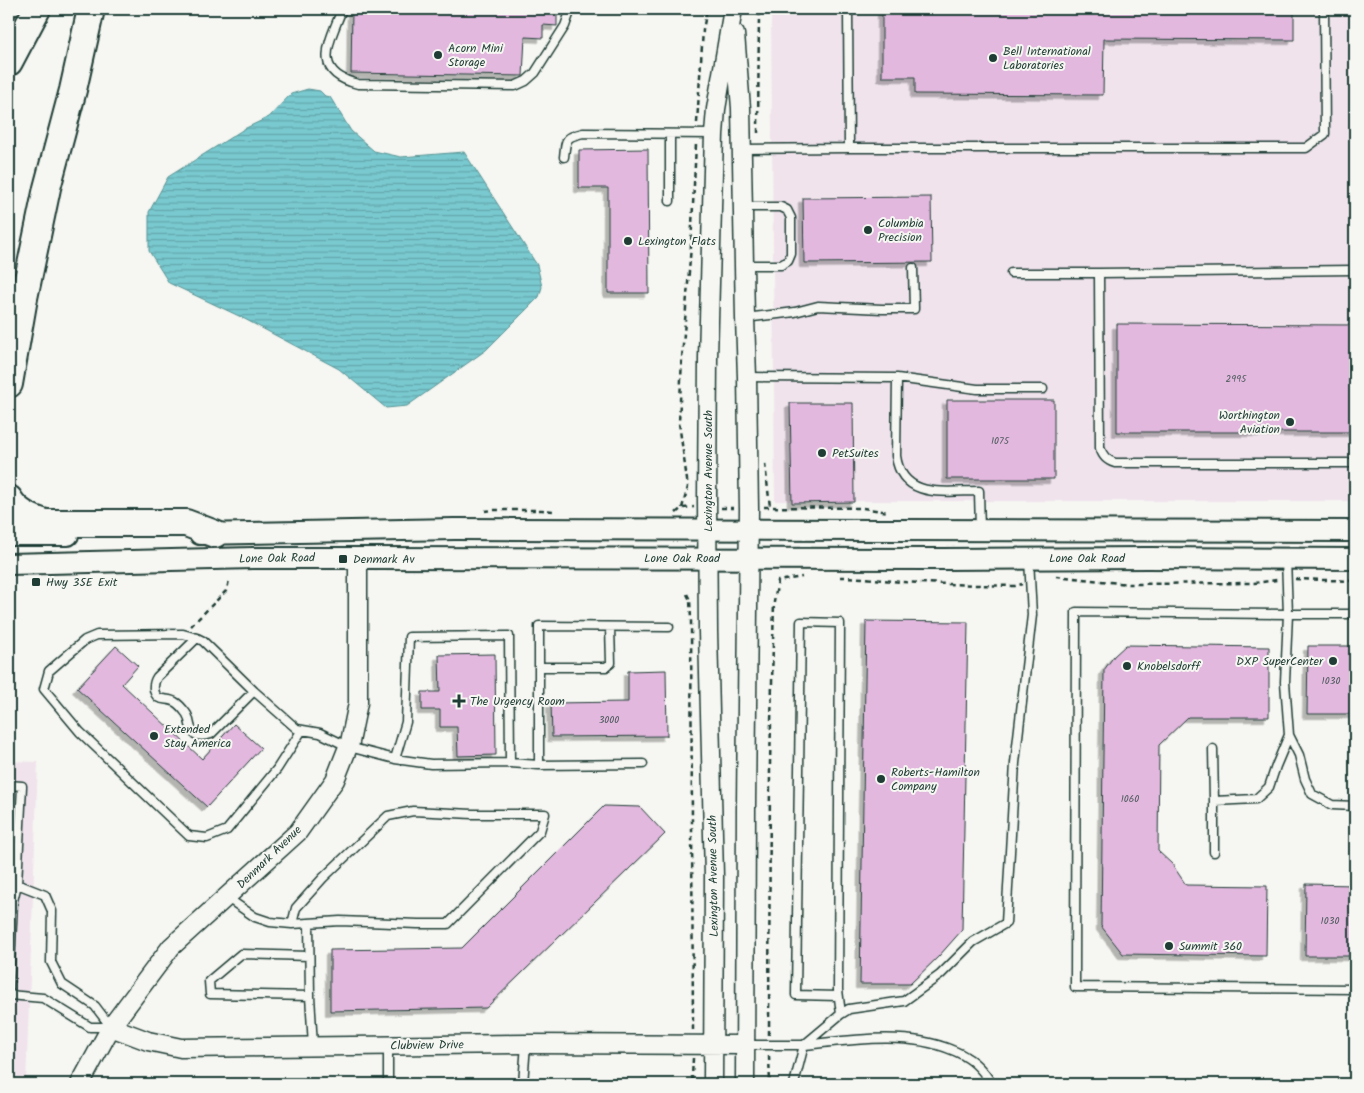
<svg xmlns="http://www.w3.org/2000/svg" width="1364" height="1093" viewBox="0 0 1364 1093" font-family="Kalam,sans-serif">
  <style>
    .built { fill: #f0e3ec }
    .water { fill: url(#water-rules); stroke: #559292 }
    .building { fill: #e3b8df; stroke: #1f3d34; filter: url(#shadow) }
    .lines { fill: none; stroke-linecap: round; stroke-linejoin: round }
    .service-casing { stroke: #1f3d34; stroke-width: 11 }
    .tertiary-casing { stroke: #1f3d34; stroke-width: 21 }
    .secondary-casing { stroke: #1f3d34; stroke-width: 24 }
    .motorway-casing { stroke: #1f3d34; stroke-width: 30 }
    .path { stroke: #1f3d34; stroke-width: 2.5; stroke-dasharray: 5 4; stroke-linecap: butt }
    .service { stroke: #f6f6f2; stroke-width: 8 }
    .tertiary { stroke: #f6f6f2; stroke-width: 18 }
    .secondary { stroke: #f6f6f2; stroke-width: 20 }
    .motorway { stroke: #f6f6f2; stroke-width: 26 }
    .poi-dot { fill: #1f3d34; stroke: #f6f6f2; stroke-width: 2 }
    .labels { text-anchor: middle; stroke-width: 4; stroke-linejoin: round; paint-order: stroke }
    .number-label { font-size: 10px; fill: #505c5f }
    .poi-label { font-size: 12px; fill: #1f3d34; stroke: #f6f6f2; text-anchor: start }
    .street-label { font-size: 12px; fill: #1f3d34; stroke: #f6f6f2 }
  </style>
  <defs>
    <pattern id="water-rules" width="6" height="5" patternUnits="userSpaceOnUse" patternTransform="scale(1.25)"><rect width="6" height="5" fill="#79cad0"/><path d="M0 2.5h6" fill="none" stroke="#63a5aa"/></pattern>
    <filter id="shadow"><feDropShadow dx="-4.5" dy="4.5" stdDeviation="0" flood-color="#0004"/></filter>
  </defs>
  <rect width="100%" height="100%" fill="#f6f6f2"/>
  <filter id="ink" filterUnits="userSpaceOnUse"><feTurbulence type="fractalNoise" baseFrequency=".02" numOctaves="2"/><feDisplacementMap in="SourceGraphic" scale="10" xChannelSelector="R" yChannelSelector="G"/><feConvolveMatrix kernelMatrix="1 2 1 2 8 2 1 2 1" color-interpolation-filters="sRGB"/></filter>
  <g filter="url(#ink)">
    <path class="built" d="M771,9H1355V501H775Z
      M9,761L38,762L26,1084H9Z"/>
    <path class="water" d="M308,89L320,91L325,96L330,97L351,131L374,151L401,157L464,152L537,265L542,287L539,297L486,350L407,406L386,408L339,369L239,316L169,283L149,251V212L168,177L244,129L269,117L291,94Z"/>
    <path class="building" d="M352,9H557V26L543,25V38L525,37L523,76L351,73Z
      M882,9H1294V40L1104,39L1103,95L915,94V77H882Z
      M648,149L649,293H608V188H579V150Z
      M931,197L932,262L804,263L803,198Z
      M1117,324L1355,325V432H1117Z
      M947,400H1054V479H947Z
      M790,403H853L854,502L792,503Z
      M866,621L968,622L962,930L939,956L910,984H860Z
      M1126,645L1269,647V717H1188L1159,745L1158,851L1172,864L1186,885L1267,886L1266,956L1123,954L1101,926L1104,670L1114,656Z
      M116,646L138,666L122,684L202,759L234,724L261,748L207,807L77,688Z
      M1308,646H1355V714H1307Z
      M495,654L496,755L458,756L457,727H440V710H422V692H440L439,655Z
      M666,670L667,736L552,737L551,703L628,702V671Z
      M604,806L640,807L665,834L486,1008L330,1011V950L462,948Z
      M1306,884L1355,885V956H1305Z"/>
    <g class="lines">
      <defs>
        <path id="service" d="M342,9C330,42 310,72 358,84L515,86L526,81L535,73L565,26L571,9
          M849,148H1306L1325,134L1324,9
          M742,149L849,148L848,9
          M564,157C566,139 565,137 583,133L714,134
          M670,201V134
          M743,207H781L787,210L791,218V254L788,261L781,265H744
          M1011,273H1099L1100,448C1103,456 1106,460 1115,463H1355
          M1099,273L1355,270
          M745,318L795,312L818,306L882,309H914L913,268
          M747,377L897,378L896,456C902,500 946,491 979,491L980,530
          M897,378L977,389H1043
          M1286,559L1288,614L1076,612L1075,987L1355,989
          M197,638L157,677C153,683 152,693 159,698C164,700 171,699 175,702C179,704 183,709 186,713C191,719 188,729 195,734C200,737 205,736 211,734L254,691
          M539,667H606L611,663L610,627
          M302,730L277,769L227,830L207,838L189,836L80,732L44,689L49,671L85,640L97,635L183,634L197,638L203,641L254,691L297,729L320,733L349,747L395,759L431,764L510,763L539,765L643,764
          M1289,735L1299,755L1305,779L1312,794L1332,805L1355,806
          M1213,749L1214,801L1256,799L1269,787L1276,766L1289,735L1285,682L1288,614H1355
          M395,759L406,722L409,637L509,636L510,763
          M539,765V626L669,627
          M9,785L22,786L17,884L13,901L9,989
          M1214,801V852
          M9,884H17L45,895L52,911L51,962L62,984L95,1006L111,1027
          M226,897L255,917L270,922L292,924L296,908L323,878L388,816L413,811L472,814H545L540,831L448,924H418L340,921L292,924
          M309,923L310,996L313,1046
          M309,956L241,954L209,981L210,994L310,996
          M9,995L43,998L90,1027H111
          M841,1014L849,1009L904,1001L940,975L973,942L1006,923L1015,763L1032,615L1029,559
          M746,1045H804L794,1084
          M804,1045L841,1014L838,990L840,623L801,622L796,995L838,996
          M804,1045C851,1040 908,1031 952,1050C957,1052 962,1054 966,1057C977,1063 985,1074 992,1084
          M388,1084V1046
          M523,1084L526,1044"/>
        <path id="tertiary" d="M735,34L741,108L745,318L747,377L749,509L746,805L745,1084
          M111,1027L148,1041L181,1048L526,1044L746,1045
          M80,1084L111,1027L171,947L298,832L335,780L350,742L358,703V558
          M713,1084L714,876L708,631L707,500L708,358L714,134L716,109L733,9"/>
        <path id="secondary" d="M200,534L454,529L1355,531
          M9,535H68
          M9,564L253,558H358L943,559L1148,558L1355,559"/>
        <path id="motorway" d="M9,62L37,9
          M9,384L24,298L47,188L73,90L91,9
          M9,499C17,513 31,519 46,523H186L215,534"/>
      </defs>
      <use href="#service" class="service-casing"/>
      <use href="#tertiary" class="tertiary-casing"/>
      <use href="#secondary" class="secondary-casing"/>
      <use href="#motorway" class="motorway-casing"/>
      <path class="path" d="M697,123L703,30L707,9
        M758,133L759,9
        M765,464L770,507
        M764,507L863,508L888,512
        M682,508L688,487L679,423L682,358L691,246L696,144
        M721,508H733
        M485,511L493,510H542L554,511
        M676,513L682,508L694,507
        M1056,576L1128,584L1254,583L1277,580
        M840,577C861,577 882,580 902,582C940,584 978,585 1015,586L1022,584
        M1295,579L1355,581
        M687,594L690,600L691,619L693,1030
        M191,626L226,591L228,585L229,579
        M769,1035L770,763L774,602L778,581L802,577
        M769,1056L770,1084
        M693,1058L692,1077L694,1084"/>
      <use href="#service" class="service"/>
      <use href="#tertiary" class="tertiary"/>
      <use href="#secondary" class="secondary"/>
      <use href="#motorway" class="motorway"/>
    </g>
  </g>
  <g class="poi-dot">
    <circle cx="438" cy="55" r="5"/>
    <circle cx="993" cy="58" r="5"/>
    <circle cx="868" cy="230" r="5"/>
    <circle cx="628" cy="241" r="5"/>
    <circle cx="1290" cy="422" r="5"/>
    <circle cx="822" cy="453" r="5"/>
    <rect x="338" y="554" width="10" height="10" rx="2.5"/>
    <rect x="31" y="577" width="10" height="10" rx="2.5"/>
    <circle cx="1333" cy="661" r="5"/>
    <circle cx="1127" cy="666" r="5"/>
    <path d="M456.5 693.5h5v5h5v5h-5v5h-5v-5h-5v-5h5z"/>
    <circle cx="154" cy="736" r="5"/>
    <circle cx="881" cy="779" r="5"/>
    <circle cx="1169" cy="946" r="5"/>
  </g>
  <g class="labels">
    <g class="number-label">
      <text x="1236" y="382">2995</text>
      <text x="1000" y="444">1075</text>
      <text x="1331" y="684">1030</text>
      <text x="609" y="723">3000</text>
      <text x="1130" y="802">1060</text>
      <text x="1330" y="924">1030</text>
    </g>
    <g class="poi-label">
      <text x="448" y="52">Acorn Mini<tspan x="448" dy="14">Storage</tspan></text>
      <text x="1003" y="55">Bell International<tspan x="1003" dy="14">Laboratories</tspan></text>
      <text x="878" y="227">Columbia<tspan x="878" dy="14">Precision</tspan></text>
      <text x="638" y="245">Lexington Flats</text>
      <text x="1280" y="419" text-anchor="end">Worthington<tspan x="1280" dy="14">Aviation</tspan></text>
      <text x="832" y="457">PetSuites</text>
      <text x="353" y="563">Denmark Av</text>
      <text x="46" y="586">Hwy 35E Exit</text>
      <text x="1323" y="665" text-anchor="end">DXP SuperCenter</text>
      <text x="1137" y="670">Knobelsdorff</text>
      <text x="470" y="705">The Urgency Room</text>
      <text x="164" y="733">Extended<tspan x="164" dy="14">Stay America</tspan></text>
      <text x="891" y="776">Roberts-Hamilton<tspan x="891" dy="14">Company</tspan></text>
      <text x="1179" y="950">Summit 360</text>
    </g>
    <g class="street-label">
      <text transform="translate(708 471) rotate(-90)" y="4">Lexington Avenue South</text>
      <text transform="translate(277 558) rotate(-1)" y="4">Lone Oak Road</text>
      <text x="682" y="562">Lone Oak Road</text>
      <text x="1087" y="562">Lone Oak Road</text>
      <text transform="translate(269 857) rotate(-44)" y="4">Denmark Avenue</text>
      <text transform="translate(713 876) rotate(-91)" y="4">Lexington Avenue South</text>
      <text transform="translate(427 1045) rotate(-1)" y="4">Clubview Drive</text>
    </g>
  </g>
  <rect width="1364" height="1093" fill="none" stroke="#f6f6f2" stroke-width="30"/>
  <rect x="15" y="15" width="1334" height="1063" fill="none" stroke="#1f3d34" stroke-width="2" filter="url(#ink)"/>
</svg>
